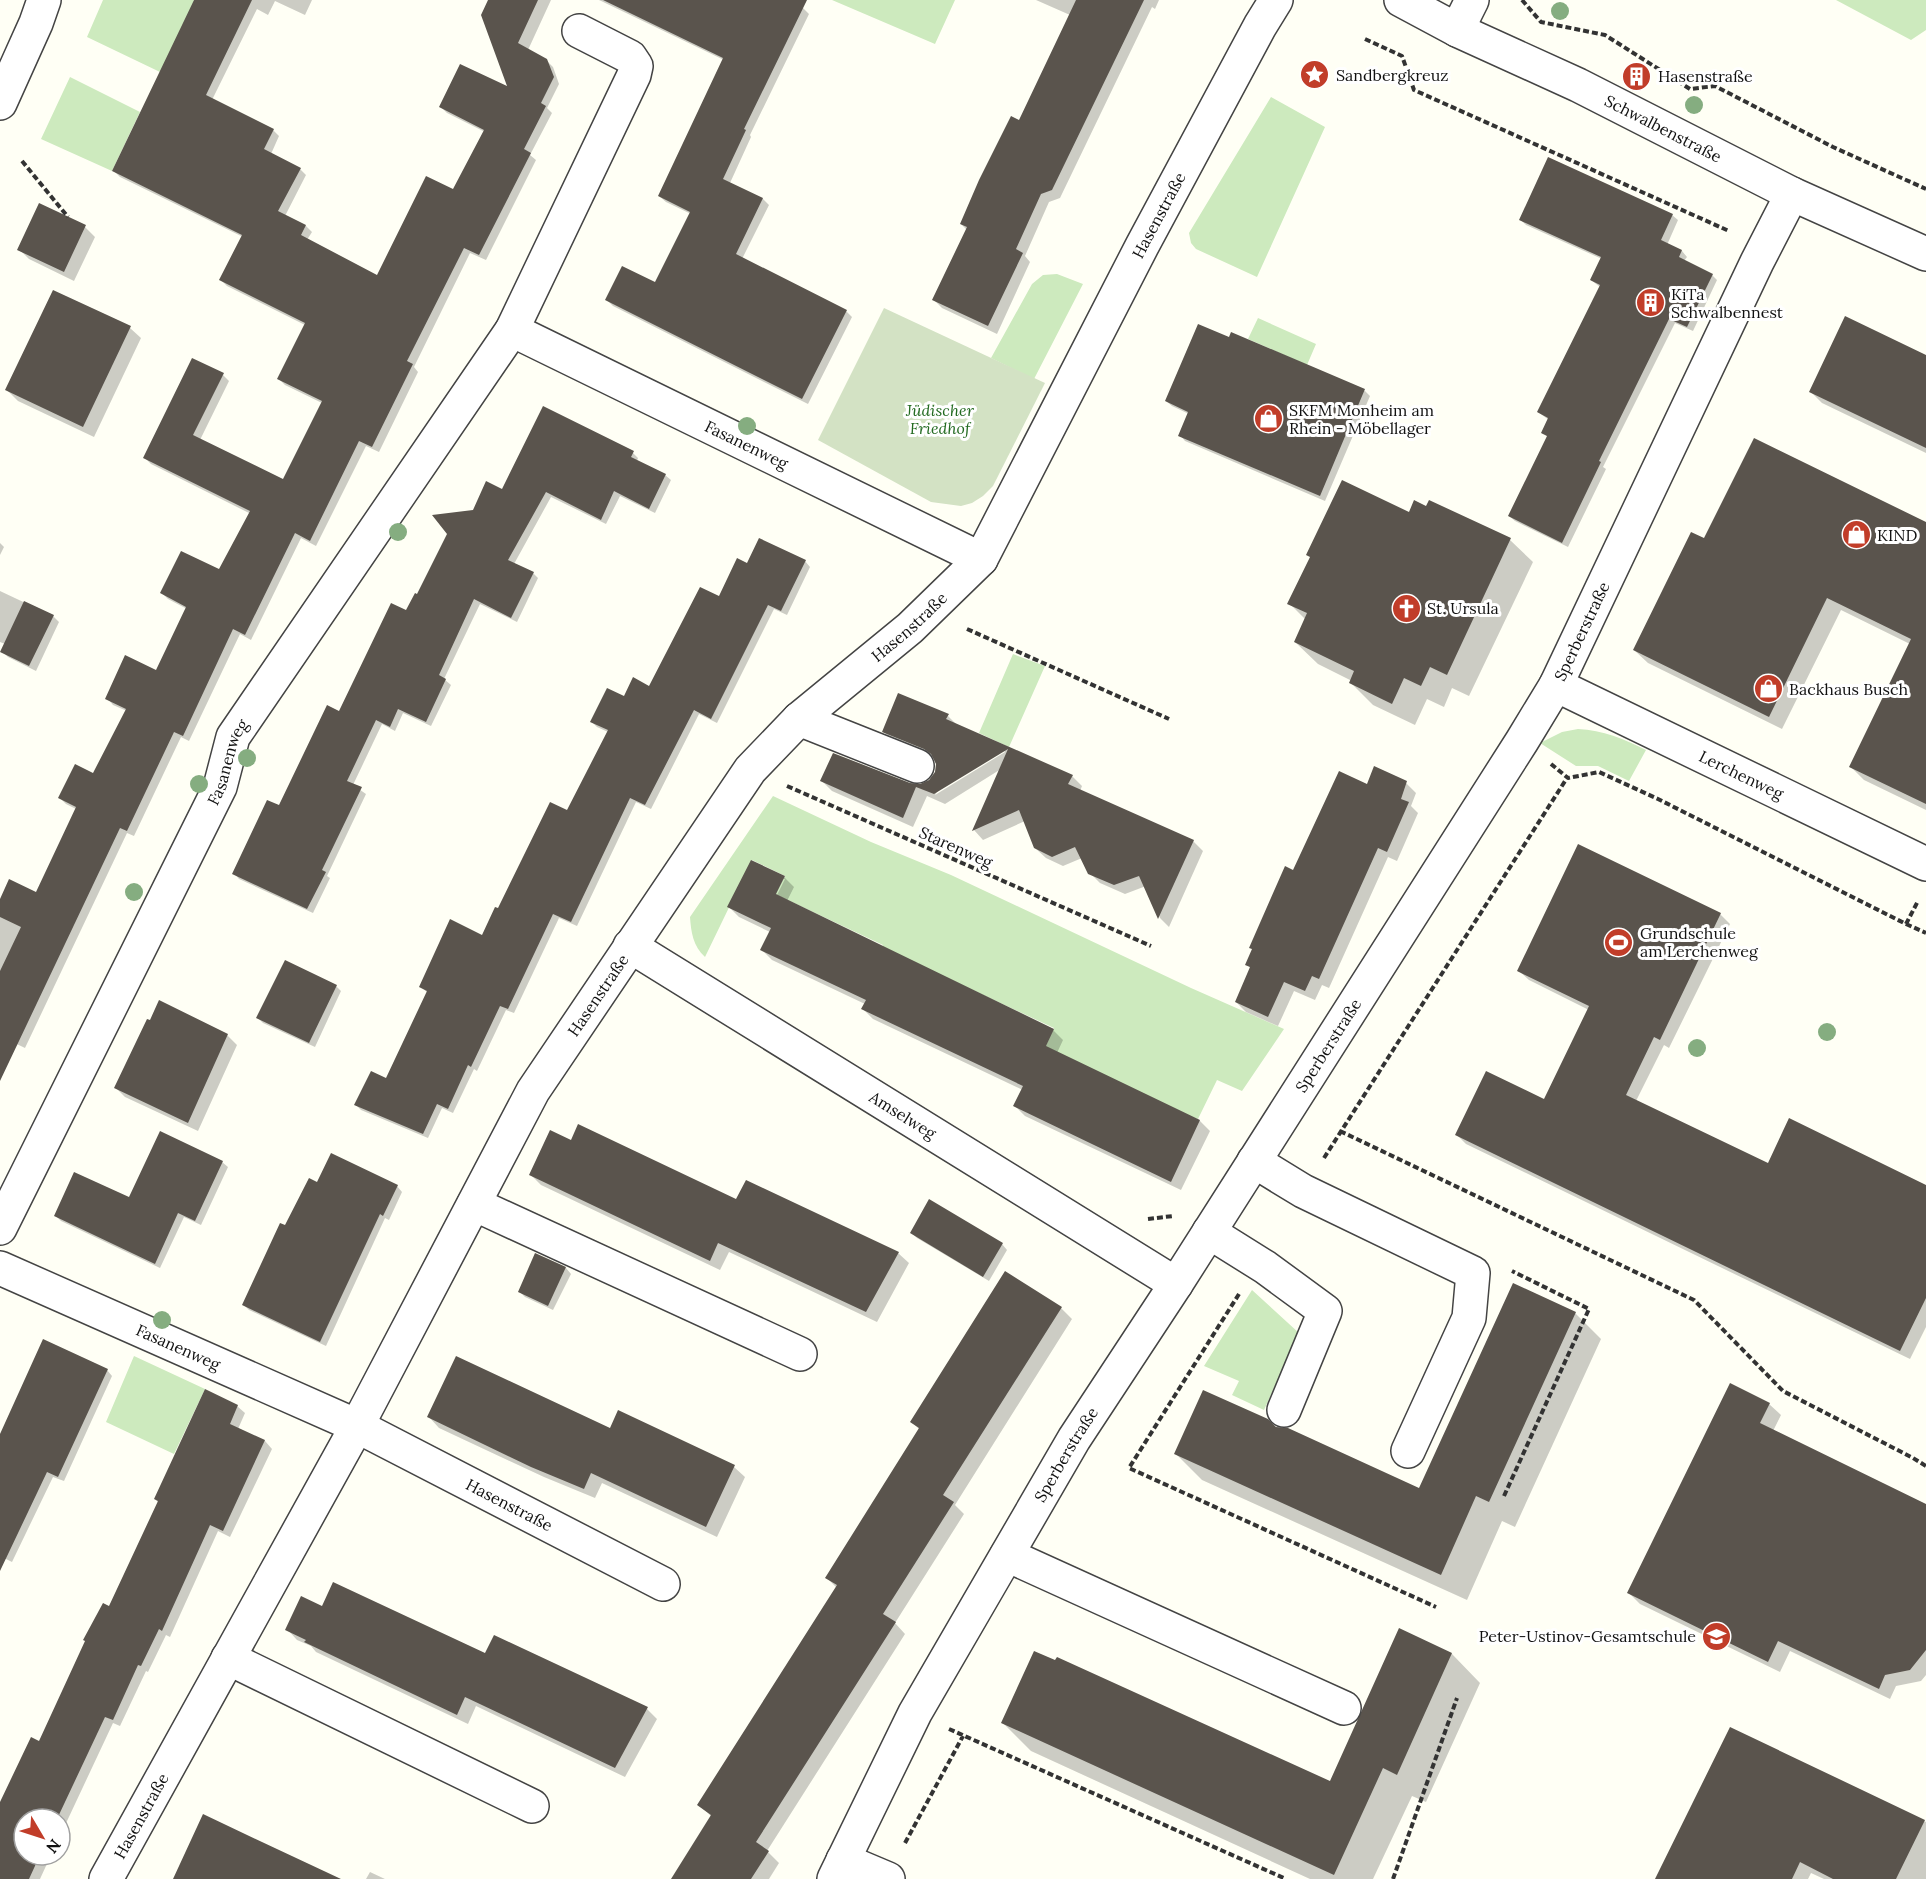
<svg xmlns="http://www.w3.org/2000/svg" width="1926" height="1879" viewBox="0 0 1926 1879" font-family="Lora,serif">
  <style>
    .green { fill: #cdeabe }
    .cemetery { fill: #d3e2c4 }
    .shadow { fill: #0003; fill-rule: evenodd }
    .building { fill: #5a544d }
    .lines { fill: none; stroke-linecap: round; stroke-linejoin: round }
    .minor-casing { stroke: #444; stroke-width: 36 }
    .path { stroke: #333; stroke-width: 4; stroke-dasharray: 6 3; stroke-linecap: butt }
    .minor { stroke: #fff; stroke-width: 33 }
    .tree { fill: #85ad80 }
    .labels { text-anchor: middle; stroke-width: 6; stroke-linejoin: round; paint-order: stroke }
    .poi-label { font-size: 16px; fill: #111; stroke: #fff; text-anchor: start }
    .street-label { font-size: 16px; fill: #111; stroke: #fff }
    .park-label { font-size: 16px; font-style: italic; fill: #226a20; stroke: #fff }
  </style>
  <rect width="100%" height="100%" fill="#fffff5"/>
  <path class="green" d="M103,0H193L199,3L160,72L87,37Z
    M832,0H955L935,44Z
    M1836,0H1926V30L1911,40Z
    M70,77L140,112L112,171L41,139Z
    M1271,97L1325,127L1257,277L1196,249L1191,243L1189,233Z
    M1057,274L1083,284L1034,379L991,358L1032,284L1043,275Z
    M1258,318L1316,344L1307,365L1248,339Z
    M1013,654L1045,666L1009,747L979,733Z
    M1578,729C1603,730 1624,739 1646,750L1629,781L1598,766H1576L1540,743L1562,732Z
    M773,796L871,842L951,875L1191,988L1284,1029L1242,1091L1217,1080L1198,1119L1036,1067L1054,1028L930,970L871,972L883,945L775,894L785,876L752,860L705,957C693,946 691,932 690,917Z
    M1252,1290L1299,1333L1264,1410L1232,1395L1239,1381L1204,1366Z
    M134,1356L205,1389L174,1454L106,1422Z"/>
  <path class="cemetery" d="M884,308L1045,383L993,486L983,496L972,503L961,506L931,502L818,440Z"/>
  <path class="shadow" d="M196,0H312L305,15L275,1L268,15L257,9L212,100L273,130L279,136L271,154L300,169L306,175L285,216L306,226L312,232L307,240L378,277L453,191L485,132L447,113L440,106L510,89L490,0H551L528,50L546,60L553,67L559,84L547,108L552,113L530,155L536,160L486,260L470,253L414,367L418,372L379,452L366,446L316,546L301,538L251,640L240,634L189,741L181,737L134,836L127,833L25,1048L0,1036V902L37,894L76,809L66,804L60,798L94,775L127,711L113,705L107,698L156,672L187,609L168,599L162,593L220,571L251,514L151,464L145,458L223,375L229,381L200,440L284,481L322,403L285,385L279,379L305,325L227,286L221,280L243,237L120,177L114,171Z
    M599,0H786L803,8L809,14L750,135L751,137L730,183L763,199L769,205L742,259L846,311L852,317L808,404L613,306L607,300L655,284L691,214L666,202L659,196L724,60Z
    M1036,0H1159L1155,9L1152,7L1060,198L1049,202L1025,256L1030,262L997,334L942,308L934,300L967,230L961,224L1019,122L1070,15Z
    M1548,159L1672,215L1678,220L1667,245L1682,251L1687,257L1684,261L1712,275L1717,280L1693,331L1675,323L1603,467L1606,469L1568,547L1515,521L1509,516L1548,437L1543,432L1549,420L1538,412L1600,287L1591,280L1602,259L1526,225L1520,219Z
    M40,205L85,227L95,237L74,281L29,259L19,249Z
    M130,328L141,338L94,437L18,401L7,390Z
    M1232,334L1365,391L1370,396L1325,501L1185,441L1180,435L1189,414L1172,406L1166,401L1230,339Z
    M1926,357V453L1822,403L1811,392Z
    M633,453L638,458L637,461L665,475L671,480L655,513L620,496L606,524L551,497L514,564L533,573L538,578L517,622L480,604L444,679L451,685L431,726L403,713L395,731L382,724L353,785L366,794L327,876L330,878L313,913L239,879L234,873L280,807L340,713L474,511L503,491Z
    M1430,502L1510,540L1533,562L1469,696L1452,688L1444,707L1427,699L1415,725L1373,705L1351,683L1352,681L1318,664L1295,642L1306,620L1289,603L1410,514L1427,508Z
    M1926,524V810L1864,780L1851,767L1910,644L1841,610L1782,729L1648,663L1634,650L1705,540Z
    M0,543L4,547L0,555Z
    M805,561L810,567L787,615L774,609L717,723L699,714L651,809L636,802L577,926L559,918L514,1013L506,1010L477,1071L474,1069L453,1113L442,1108L428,1138L361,1110L356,1105L387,1080L428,993L421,987L483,937L498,910L568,812L608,732L597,727L592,722L624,698L650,688L748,565Z
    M0,591L53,616L59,622L36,671L8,657L2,651L5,644L0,642Z
    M948,716L958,726L1072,776L1082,786L1080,791L1193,841L1203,851L1169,927L1160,918L1146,886L1125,894L1100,883L1090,873L1082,858L1063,866L1046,858L1035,848L1025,821L983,840L974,830L1001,769L945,804L927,796L913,827L832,791L822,781L921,786L929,782L936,774L937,762L935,758L893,741L883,731ZM1004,750L1005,752L935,795L939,789Z
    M1406,783L1416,793L1411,806L1418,813L1397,861L1388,857L1329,988L1322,985L1315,1000L1294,991L1278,1026L1246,1012L1236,1002L1251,969L1247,964L1253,950L1251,948L1293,872L1368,786Z
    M784,877L794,887L787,901L1053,1030L1063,1040L1057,1053L1200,1121L1210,1131L1181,1190L1025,1116L1015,1106L1023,1090L873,1019L863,1009L865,1004L772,960L762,950L770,932L739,917L729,907ZM782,879H785L774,901L771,900Z
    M1720,914L1730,924L1669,1048L1664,1045L1636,1101L1768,1165L1926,1187V1327L1910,1359L1466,1144L1457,1135L1545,1101L1589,1010L1529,980L1519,971Z
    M336,986L341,991L315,1047L263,1023L258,1018Z
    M227,1035L237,1045L198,1131L125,1097L116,1088Z
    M572,1142L737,1201L746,1182L898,1253L909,1263L877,1322L729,1252L720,1270L541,1185L531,1175Z
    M222,1162L228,1167L201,1225L184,1217L160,1268L61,1221L56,1216L129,1199Z
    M318,1184L397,1186L402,1192L389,1220L385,1218L326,1346L249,1310L244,1305L285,1227Z
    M912,1233L1002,1244L1007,1250L989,1281L917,1238Z
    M536,1255L566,1268L571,1274L553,1310L525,1297L519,1291Z
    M1061,1308L1072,1319L955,1505L964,1514L895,1623L905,1634L767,1851L779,1863L769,1879H672L712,1817L699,1805L837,1588L827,1578L920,1430L912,1422Z
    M1575,1313L1601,1339L1515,1527L1502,1521L1467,1600L1202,1480L1176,1454L1276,1428L1420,1490Z
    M107,1370L112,1376L64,1481L53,1477L12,1562L2,1557L0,1561V1434Z
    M1769,1404L1781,1415L1773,1431L1926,1506V1675L1921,1681L1896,1686L1890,1699L1790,1651L1780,1672L1640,1604L1629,1593Z
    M237,1406L245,1413L238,1429L265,1441L272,1449L230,1537L218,1531L170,1637L166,1635L148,1672L146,1671L120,1726L113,1723L60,1836V1819H24V1855H51L40,1879H0V1805L40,1743L110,1608L159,1503L155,1499Z
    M429,1417L611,1430L734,1467L745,1477L717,1537L602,1483L595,1498L544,1477L439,1428Z
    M287,1629L485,1655L647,1709L657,1719L625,1777L476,1706L468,1724L316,1652L311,1646L297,1640Z
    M1400,1630L1452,1654L1480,1683L1426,1802L1412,1796L1373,1879H1310L1031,1751L1003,1723L1331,1783Z
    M1731,1729L1926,1822V1879H1824L1811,1873L1808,1879H1657Z
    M370,1872L385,1879H366Z"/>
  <path class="building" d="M194,0H252L206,95L274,129L264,149L301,168L278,211L306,225L301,235L377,275L426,176L453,189L484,130L439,107L460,64L507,86L481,15L488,0H538L518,43L547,59L554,77L541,103L546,106L524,149L531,153L479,255L464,248L407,361L413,364L372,447L359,441L310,541L295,533L245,635L233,629L183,736L174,732L127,831L120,828L0,1081V971L21,927L0,917V899L9,879L36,892L76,807L58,798L75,764L93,773L126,709L105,699L125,655L156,670L186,607L160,593L181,551L219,569L250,511L143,458L192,358L224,373L193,435L283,479L322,401L277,379L305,323L219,280L242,235L112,171Z
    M603,0H807L744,129L746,130L723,179L763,198L736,254L847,310L802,399L605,300L622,266L655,282L690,212L658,196L723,58Z
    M1076,0H1144L1052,190L1041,194L1016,249L1023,253L988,326L932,300L967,227L960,224L979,180L1011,116L1019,120Z
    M1548,157L1673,214L1661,240L1682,250L1679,257L1713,274L1687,327L1669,319L1599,461L1601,462L1562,543L1508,516L1547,436L1541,433L1548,418L1537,412L1600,285L1590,280L1601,257L1519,220Z
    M39,203L86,225L64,272L17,250Z
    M53,290L131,326L83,427L5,390Z
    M1845,316L1926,355V448L1809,392Z
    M1198,324L1229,337L1231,332L1365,389L1320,496L1178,436L1188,412L1165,401Z
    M543,406L634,451L631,457L666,474L649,509L614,491L601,520L546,492L508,560L534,572L511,618L474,599L439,675L446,679L426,722L398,709L390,727L376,720L347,781L362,787L322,870L326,872L307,909L232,874L267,800L279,805L327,705L339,711L391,603L406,610L415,593L417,594L447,534L432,515L473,510L486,481L502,489Z
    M1754,438L1926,522V804L1849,767L1911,639L1827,598L1769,717L1633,650L1691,532L1704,538Z
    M1342,480L1409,512L1414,500L1426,506L1429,500L1511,538L1447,675L1430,667L1421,686L1404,678L1392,704L1349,683L1354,671L1294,642L1307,613L1287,604L1310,557L1306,555Z
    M759,538L806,560L781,611L768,605L711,719L694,710L645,805L630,798L571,922L553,914L508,1009L500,1006L471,1067L468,1065L448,1109L437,1104L423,1134L354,1105L371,1071L386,1078L427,991L419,987L450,919L482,935L495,907L498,908L550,802L567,810L608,730L590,722L607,688L624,696L633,677L649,686L700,587L719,596L737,558L747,563Z
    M24,601L54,615L29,666L0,652Z
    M898,693L949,714L946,719L1073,775L1068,784L1194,840L1158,919L1139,876L1114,885L1088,874L1075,847L1052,857L1034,848L1019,810L972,831L1008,749L934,794L916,787L903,818L820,781L833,753L910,783L920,784L929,780L935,772L936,764L931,754L924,749L882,732Z
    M1374,766L1407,781L1401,799L1409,802L1387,852L1378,848L1319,979L1312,976L1305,991L1284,982L1268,1017L1235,1002L1250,967L1245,965L1252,949L1249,948L1263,916L1285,866L1293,870L1339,771L1367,784Z
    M1578,844L1721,913L1660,1040L1654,1037L1626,1095L1768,1163L1789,1118L1926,1185V1298L1900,1351L1455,1135L1486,1071L1544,1099L1589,1006L1517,971Z
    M751,860L785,876L776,894L1054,1029L1046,1046L1200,1120L1171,1182L1013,1106L1023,1086L861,1009L866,1000L760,950L771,928L727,907Z
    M285,960L337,985L309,1043L256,1018Z
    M159,1000L228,1034L188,1123L114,1088L147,1019L150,1020Z
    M578,1124L736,1199L746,1180L899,1252L866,1312L718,1243L710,1261L529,1175L550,1130L571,1140Z
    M160,1131L223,1161L195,1221L178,1213L155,1264L54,1216L74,1172L129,1197Z
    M331,1153L398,1185L383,1216L380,1214L320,1342L242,1305L280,1223L285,1225L309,1178L317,1182Z
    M929,1199L1003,1243L983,1277L910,1233Z
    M535,1253L566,1267L548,1306L518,1292Z
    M1005,1271L1062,1307L943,1495L954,1502L883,1614L896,1622L756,1842L769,1851L751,1879H671L711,1815L697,1805L837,1585L825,1578L919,1428L910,1422Z
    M1513,1283L1576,1312L1489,1502L1476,1496L1441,1575L1174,1454L1203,1390L1268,1419L1276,1427L1288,1428L1419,1488Z
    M43,1339L108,1369L58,1477L47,1472L0,1571V1434Z
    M456,1356L610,1428L618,1410L735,1465L706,1527L591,1473L584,1489L531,1467L427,1417Z
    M1730,1383L1770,1403L1760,1423L1926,1504V1650L1910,1670L1885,1675L1879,1689L1778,1641L1768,1662L1627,1593Z
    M205,1389L238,1405L230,1424L265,1440L223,1531L210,1525L162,1631L159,1629L141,1666L138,1665L113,1720L105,1717L57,1819H24V1855H40L29,1879H0V1802L31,1737L39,1741L85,1641L83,1640L103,1603L109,1606L158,1501L154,1499Z
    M333,1582L485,1653L494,1635L648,1707L615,1768L465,1697L457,1715L304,1642L306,1640L285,1630L301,1596L322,1606Z
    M1399,1628L1452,1653L1397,1775L1383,1768L1334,1875L1001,1723L1034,1651L1055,1660L1057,1657L1330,1781Z
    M1730,1727L1925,1820L1896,1879H1833L1800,1862L1792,1879H1655Z
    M203,1814L262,1842L341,1879H173Z"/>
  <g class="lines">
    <defs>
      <g id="minor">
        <path id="s1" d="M1401,0L1457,30L1578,85L1792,194L1926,254"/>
        <path d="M1457,30L1472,0"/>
        <path d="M0,103L36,23L44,0"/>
        <path id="s2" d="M512,330L981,559"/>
        <path id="s3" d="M1556,685L1926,864"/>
        <path d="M799,719L917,766"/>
        <path id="s4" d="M630,946L1176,1284"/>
        <path d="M1254,1161L1303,1191L1473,1273L1469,1318L1408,1451"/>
        <path d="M474,1204L800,1354"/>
        <path id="s5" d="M0,1228L220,787L233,737L512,330L634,75L636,66L630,57L579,31"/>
        <path d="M1209,1232L1265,1267L1325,1311L1284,1410"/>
        <path id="s6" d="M0,1268L357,1426L663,1584"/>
        <path d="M1007,1555L1344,1708"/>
        <path d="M228,1658L532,1806"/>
        <path d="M843,1860L888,1879"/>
        <path id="s7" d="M106,1879L357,1426L533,1091L750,770L799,719L910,628L981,559L1142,246L1260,26L1276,0"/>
        <path id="s8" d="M834,1879L915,1713L1074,1439L1176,1284L1522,741L1556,685L1757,262L1792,194"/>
      </g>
    </defs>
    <use href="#minor" class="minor-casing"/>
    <path class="path" d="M1522,0L1541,22L1605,35L1690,89L1715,86L1833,147L1926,189
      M1365,39L1402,56L1414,90L1729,231
      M22,161L68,217
      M967,629L1169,719
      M1551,764L1568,778L1599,772L1658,799L1906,924L1918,901
      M787,786L1151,946
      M1906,924L1926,933
      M1340,1131L1694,1300L1783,1391L1913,1458L1926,1466
      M1324,1158L1567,778
      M1148,1219L1173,1216
      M1239,1294L1129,1468L1436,1607
      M1504,1496L1589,1309L1512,1271
      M949,1729L1286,1879
      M905,1843L963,1736
      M1393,1879L1457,1698"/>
    <use href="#minor" class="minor"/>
  </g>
  <g class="tree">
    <circle cx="1560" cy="11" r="9"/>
    <circle cx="1694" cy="105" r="9"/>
    <circle cx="747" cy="426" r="9"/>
    <circle cx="398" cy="532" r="9"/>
    <circle cx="247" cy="758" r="9"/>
    <circle cx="199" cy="784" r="9"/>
    <circle cx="134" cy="892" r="9"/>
    <circle cx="1827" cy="1032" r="9"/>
    <circle cx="1697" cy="1048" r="9"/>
    <circle cx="162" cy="1320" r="9"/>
  </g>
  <defs>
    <symbol id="sight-disc" viewBox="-11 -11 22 22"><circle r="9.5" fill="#c13d29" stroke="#fff"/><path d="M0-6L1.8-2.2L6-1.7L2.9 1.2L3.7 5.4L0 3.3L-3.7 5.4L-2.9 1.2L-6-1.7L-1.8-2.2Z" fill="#fff"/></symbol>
    <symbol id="building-disc" viewBox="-11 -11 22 22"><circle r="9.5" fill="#c13d29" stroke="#fff"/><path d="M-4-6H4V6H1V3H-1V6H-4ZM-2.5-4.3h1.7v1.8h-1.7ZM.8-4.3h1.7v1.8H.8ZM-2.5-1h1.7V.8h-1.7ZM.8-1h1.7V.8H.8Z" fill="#fff"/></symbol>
    <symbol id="shop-disc" viewBox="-11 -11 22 22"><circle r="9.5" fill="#c13d29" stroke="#fff"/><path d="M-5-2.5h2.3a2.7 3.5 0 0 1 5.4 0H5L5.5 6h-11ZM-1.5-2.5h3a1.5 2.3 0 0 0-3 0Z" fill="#fff"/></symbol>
    <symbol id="church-disc" viewBox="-11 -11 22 22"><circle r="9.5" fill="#c13d29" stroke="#fff"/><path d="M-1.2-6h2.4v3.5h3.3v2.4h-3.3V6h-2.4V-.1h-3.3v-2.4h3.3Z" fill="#fff"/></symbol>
    <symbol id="stadium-disc" viewBox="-11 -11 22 22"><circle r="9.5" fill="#c13d29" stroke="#fff"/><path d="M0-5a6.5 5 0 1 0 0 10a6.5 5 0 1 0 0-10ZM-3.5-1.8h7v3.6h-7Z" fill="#fff"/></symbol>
    <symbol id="school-disc" viewBox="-11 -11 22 22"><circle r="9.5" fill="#c13d29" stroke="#fff"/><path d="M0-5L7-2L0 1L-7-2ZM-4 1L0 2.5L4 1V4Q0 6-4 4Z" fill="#fff"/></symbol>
  </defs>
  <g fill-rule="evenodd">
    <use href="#sight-disc" x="1298" y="58" width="33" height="33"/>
    <use href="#building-disc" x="1620" y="60" width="33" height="33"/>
    <use href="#building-disc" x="1634" y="286" width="33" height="33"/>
    <use href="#shop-disc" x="1252" y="402" width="33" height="33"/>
    <use href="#shop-disc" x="1840" y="518" width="33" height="33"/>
    <use href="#church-disc" x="1390" y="592" width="33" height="33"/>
    <use href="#shop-disc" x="1752" y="672" width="33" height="33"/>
    <use href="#stadium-disc" x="1602" y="926" width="33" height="33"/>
    <use href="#school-disc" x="1700" y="1620" width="33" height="33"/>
  </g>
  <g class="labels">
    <g class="poi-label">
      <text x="1336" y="81">Sandbergkreuz</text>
      <text x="1658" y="82">Hasenstraße</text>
      <text x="1671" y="300">KiTa<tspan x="1671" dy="18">Schwalbennest</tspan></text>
      <text x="1289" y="416">SKFM Monheim am<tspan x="1289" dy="18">Rhein - Möbellager</tspan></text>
      <text x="1877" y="541">KIND</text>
      <text x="1427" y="614">St. Ursula</text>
      <text x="1789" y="695">Backhaus Busch</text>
      <text x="1640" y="939">Grundschule<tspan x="1640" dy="18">am Lerchenweg</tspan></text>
      <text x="1696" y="1642" text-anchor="end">Peter-Ustinov-Gesamtschule</text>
    </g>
    <g class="street-label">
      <text dy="6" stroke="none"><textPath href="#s1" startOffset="292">Schwalbenstraße</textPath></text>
      <text dy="6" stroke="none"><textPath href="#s7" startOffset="1984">Hasenstraße</textPath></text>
      <text dy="6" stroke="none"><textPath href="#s2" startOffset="261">Fasanenweg</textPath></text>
      <text dy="6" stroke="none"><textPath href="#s7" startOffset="1498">Hasenstraße</textPath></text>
      <text dy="6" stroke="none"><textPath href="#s8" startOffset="1456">Sperberstraße</textPath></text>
      <text dy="6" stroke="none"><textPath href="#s5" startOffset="519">Fasanenweg</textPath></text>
      <text dy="6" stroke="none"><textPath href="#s3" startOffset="206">Lerchenweg</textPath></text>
      <text transform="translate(956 847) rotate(24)" y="6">Starenweg</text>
      <text dy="6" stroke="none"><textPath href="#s7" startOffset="1012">Hasenstraße</textPath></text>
      <text dy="6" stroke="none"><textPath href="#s8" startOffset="970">Sperberstraße</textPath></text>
      <text dy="6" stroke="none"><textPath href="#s4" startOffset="321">Amselweg</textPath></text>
      <text dy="6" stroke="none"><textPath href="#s6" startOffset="195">Fasanenweg</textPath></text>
      <text dy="6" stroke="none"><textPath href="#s8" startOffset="484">Sperberstraße</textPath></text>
      <text dy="6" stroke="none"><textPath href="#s6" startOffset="562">Hasenstraße</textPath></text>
      <text dy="6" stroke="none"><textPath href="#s7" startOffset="72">Hasenstraße</textPath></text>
    </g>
    <g class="park-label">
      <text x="940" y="416">Jüdischer<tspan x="940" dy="18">Friedhof</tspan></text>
    </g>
  </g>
  <g transform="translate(42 1837) rotate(129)"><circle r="28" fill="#ffffff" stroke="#a0a0a0" stroke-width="1.5"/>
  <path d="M0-4.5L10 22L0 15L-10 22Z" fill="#c13d29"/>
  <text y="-9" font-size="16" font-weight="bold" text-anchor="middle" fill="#111111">N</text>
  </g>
</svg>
